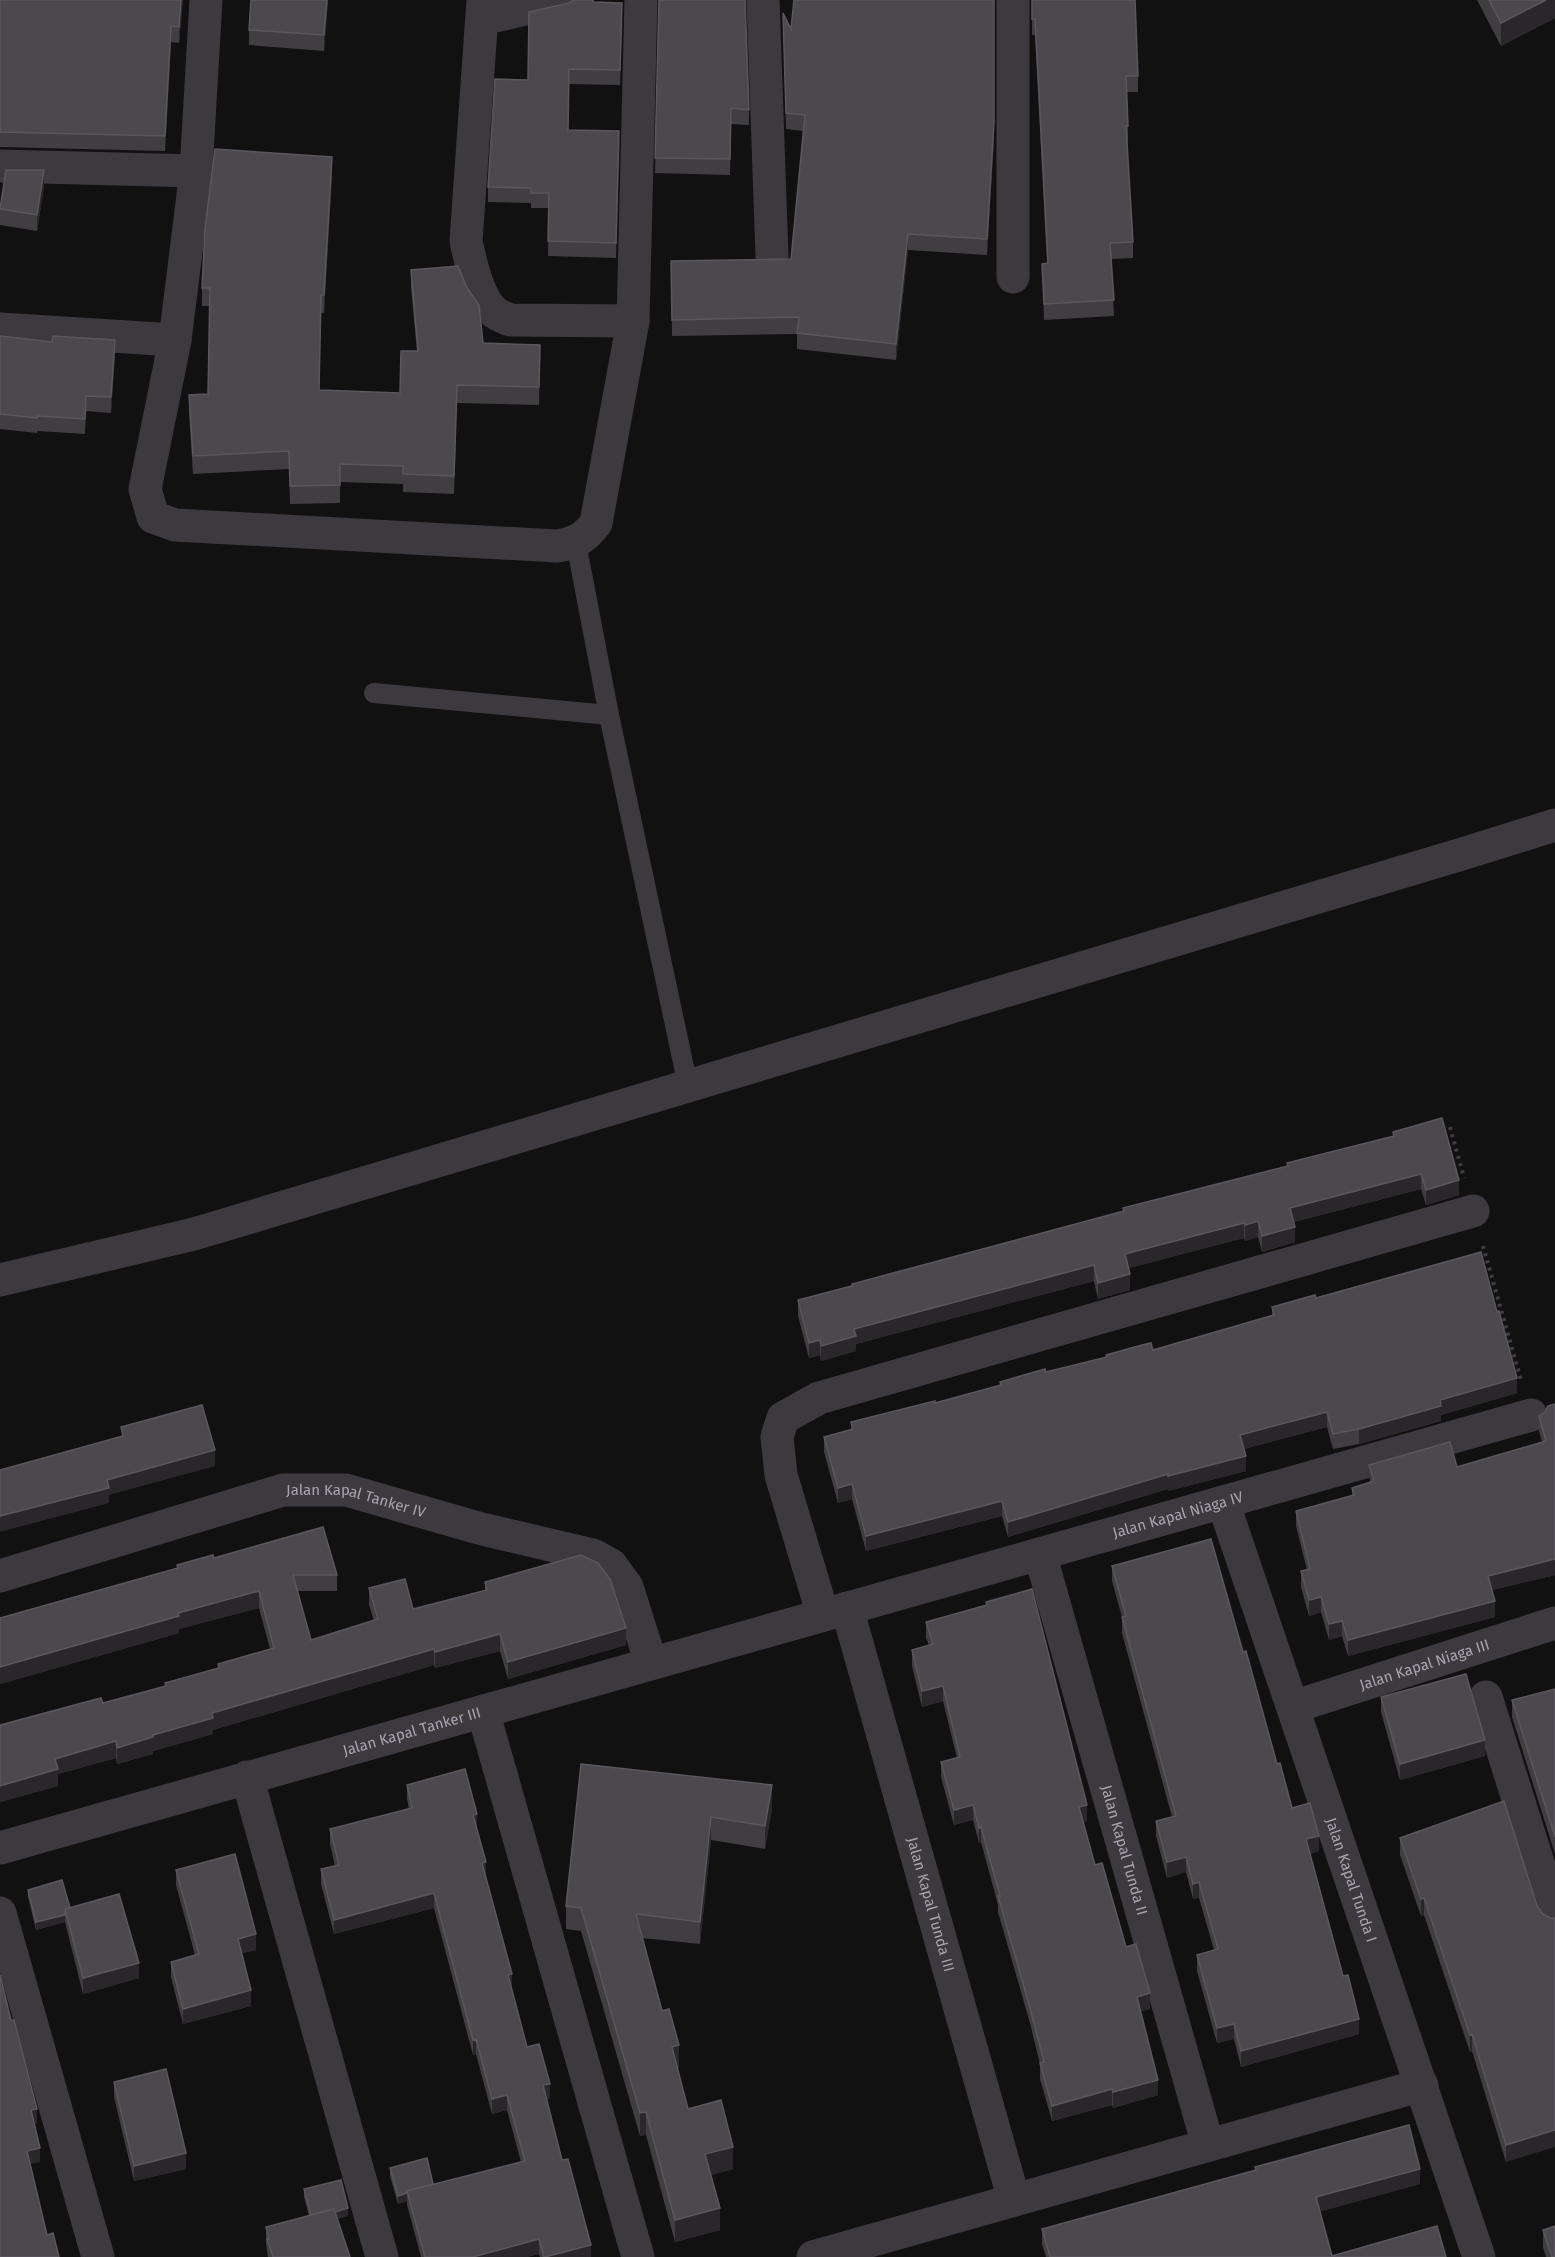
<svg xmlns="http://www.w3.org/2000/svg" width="1555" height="2257" viewBox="0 0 1555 2257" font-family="'Fira Sans',sans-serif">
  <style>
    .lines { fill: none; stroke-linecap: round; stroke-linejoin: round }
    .path { stroke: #3f3d43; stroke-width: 4; stroke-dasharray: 3 4.5; stroke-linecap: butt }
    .service { stroke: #3c3a3e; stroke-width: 20 }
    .minor { stroke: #3c3a3e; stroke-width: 33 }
    .tertiary { stroke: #3c3a3e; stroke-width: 33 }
    .wall { fill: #403e41 }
    .shaded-wall { fill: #292729 }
    .building { fill: #4b494d; stroke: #5a575d; stroke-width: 1.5 }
    .labels { text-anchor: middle; stroke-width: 5; stroke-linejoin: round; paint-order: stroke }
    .street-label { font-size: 15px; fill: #aaa4b1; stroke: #0d0c0d }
  </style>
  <rect width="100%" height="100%" fill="#121112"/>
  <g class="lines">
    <path class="path" d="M1450,1127L1464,1178
      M1483,1246L1521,1380"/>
    <path class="service" d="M576,543L609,715L688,1086
      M374,693L609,715"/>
    <g class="minor">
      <path d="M206,0L196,171L175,340L145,489L153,517L175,525L557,546C576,543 585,538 596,523L633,321L641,0"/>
      <path d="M483,0L466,241C470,261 478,296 493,311C497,315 505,318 510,320L633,321"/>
      <path d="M763,0L772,256"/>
      <path d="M1013,0V277"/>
      <path d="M482,19L564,0"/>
      <path d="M0,166L196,171"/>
      <path d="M0,329L175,340"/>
      <path id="s1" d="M1223,1502L1479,2257"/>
      <path id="s2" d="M1040,1554L1208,2145"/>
      <path id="s3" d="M0,1576L283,1490H346L482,1529L593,1555L611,1565L627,1587L651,1663"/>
      <path id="s4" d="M847,1608L1014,2200"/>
      <path d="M823,1615L781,1475L777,1437L783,1418L819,1398L1473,1211"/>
      <path d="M1486,1697L1555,1917"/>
      <path id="s5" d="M1293,1707L1555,1623"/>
      <path d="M483,1711L638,2257"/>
      <path d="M247,1777L382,2257"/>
      <path id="s6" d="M0,1848L1531,1415"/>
      <path d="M0,1913L98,2257"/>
      <path d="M813,2257L1422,2085"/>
    </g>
    <path class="tertiary" d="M0,1280L194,1234L1462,854L1555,825"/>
  </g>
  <path class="wall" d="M0,0H183L179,43L171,42L165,151L0,147Z
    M328,0L324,51L249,45V30Z
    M659,0L749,110V125L731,124L730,175L655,173Z
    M1032,0L1138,76V92H1127L1128,126V142H1127L1133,242V258L1111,259L1114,316L1044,320L1042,264L1047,263L1035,35H1032Z
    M1477,0H1555V18L1501,46Z
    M593,2L622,18L620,85L569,84L568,130L619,131L616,258L548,256L549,208H531V203L488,202V187L528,80L569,3Z
    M783,13L791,29L994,138L987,255L908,250L896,360L797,349V334L672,336L671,261L791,259L803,131L786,129Z
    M332,175L324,313H321L319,390L400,393L417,351L411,288V270L483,343L540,363L539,405L457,403L454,494L403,492V484L340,482V503L290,504L289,469L193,474L189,413V395L208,394L210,306H202V288Z
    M44,186L37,231L0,225V208Z
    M0,336L115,355L111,413L86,411L85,434L37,431V433L0,429Z
    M1393,1132L1459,1195L1426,1205L1421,1189L1294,1222L1295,1242L1262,1252L1258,1237L1245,1241L1244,1238L1129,1268L1130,1290L1098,1299L1094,1281L856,1344V1351L821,1361L820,1355L809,1358L798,1316V1300L1123,1211V1208L1287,1167V1163L1393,1136Z
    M1316,1298L1517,1393L1441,1415V1421L1359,1444L1333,1449L1327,1427L1244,1449L1246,1471L1168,1491V1489L1008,1537L1002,1516L866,1551L852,1499L838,1503L824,1452V1437L851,1429V1422L935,1403L1000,1385V1382L1153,1350L1272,1316V1307Z
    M1545,1412L1555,1575L1492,1590L1495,1617L1348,1656L1342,1636L1329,1640L1321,1612L1309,1616L1301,1587V1571L1307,1570L1296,1526V1511L1352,1496V1488L1370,1482L1369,1465L1457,1467L1542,1442L1539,1431V1416Z
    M214,1558L337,1575V1591H297L311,1640L374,1621L369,1605V1588L413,1609L485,1590V1582L626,1645L508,1679L500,1651L435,1668L434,1665L213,1730V1734L153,1751V1754L117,1764L116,1758L58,1774V1786L0,1802V1725L103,1703L165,1687V1683L218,1668V1664L270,1649L259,1608L179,1629V1633L0,1684V1618L177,1569V1565Z
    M1112,1566L1243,1652L1277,1764L1292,1808L1319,1851L1310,1854L1359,2034L1241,2067L1234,2039L1217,2043L1197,1971V1955L1214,1950L1199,1898L1193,1899L1186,1872L1167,1878L1156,1836V1821L1172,1817L1122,1633V1617L1112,1581Z
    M986,1602L1087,1821L1083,1822L1095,1865L1150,2009L1140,2011L1158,2095L1113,2108L1112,2105L1052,2121L1040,2079V2064L1030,2023L998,1912V1905L981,1842L979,1843L973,1820L954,1825L941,1777V1762L957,1758L943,1701L922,1707L912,1666V1650L929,1645L926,1638V1622L986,1605Z
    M1555,1689V1854L1512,1717V1700Z
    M1381,1697L1485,1756L1400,1780L1381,1712Z
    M581,1764L772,1808L765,1849L711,1840L700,1944L642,1938L679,2068H677L688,2109L733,2169L711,2175L720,2230L675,2242L646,2135L640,2136L581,1931L566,1929V1906Z
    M407,1785L477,1829L486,1876L512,1989H511L527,2047L550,2098L547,2099L562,2160L591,2257H540L539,2254L527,2257H421L407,2205V2201L398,2204L390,2176V2168L433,2184L521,2162L507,2110L492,2114L476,2054L473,2055L434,1908L334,1934L321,1884V1869L335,1866L330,1844V1829L409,1809L407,1799Z
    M1400,1838L1537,1906L1506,2162L1472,2051L1470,2052L1424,1915L1421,1916L1400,1855Z
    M176,1870L256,1950L242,1953L251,2006L183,2024L171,1977V1962L195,1955L176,1885Z
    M28,1890L70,1908L139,1978L83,1994L65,1922L36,1930L28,1897Z
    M114,2082L186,2169L134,2181L114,2097Z
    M1255,2167L1420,2184L1320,2211L1332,2256L1446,2257H1046L1042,2244V2229L1255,2170Z
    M304,2189L348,2216L337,2219L350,2257H268L266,2243V2227L309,2216L304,2197Z
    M1543,2230L1555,2257H1546L1543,2247Z"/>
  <path class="shaded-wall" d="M181,0H183L179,43V27Z
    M327,0H328L324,51V35Z
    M1546,0H1555V18L1501,46V23Z
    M171,26V42L165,151V136Z
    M994,122V138L987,255V239Z
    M332,157V175L324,313V295Z
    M44,170V186L37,231V215Z
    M908,234V250L896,360V344Z
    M115,340V355L111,413V397Z
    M457,385V403L454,494V476Z
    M86,396V411L85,434V419Z
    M1421,1174V1189L1290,1223V1208Z
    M1459,1180V1195L1426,1205V1190Z
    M1258,1221V1237L1245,1241V1225Z
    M1244,1223V1238L1125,1269V1254Z
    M1295,1227V1242L1262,1252V1236Z
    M1094,1265V1281L856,1344V1351L821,1361V1346L854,1329Z
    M1130,1274V1290L1098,1299V1283Z
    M820,1340V1355L809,1358V1343Z
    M1517,1378V1393L1441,1415V1421L1359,1444V1429L1440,1400Z
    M1327,1412V1427L1240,1450V1435Z
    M215,1450V1466L109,1495V1503L0,1532V1516L107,1480Z
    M1246,1456V1471L1168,1491V1476Z
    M1168,1474V1489L1008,1537V1522Z
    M852,1484V1499L838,1503V1488Z
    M1002,1501V1516L866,1551V1536Z
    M1555,1559V1575L1488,1591V1576Z
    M259,1591V1608L179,1629V1633L0,1684V1667L178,1613Z
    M1321,1597V1612L1309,1616V1600Z
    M1495,1601V1617L1348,1656V1640Z
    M1342,1621V1636L1329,1640V1624Z
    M626,1628V1645L508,1679V1662Z
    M500,1634V1651L435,1668V1652Z
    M434,1649V1665L213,1730V1734L153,1751V1754L117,1764V1748L212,1713Z
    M943,1686V1701L922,1707V1691Z
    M1485,1740V1756L1400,1780V1764Z
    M116,1741V1758L58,1774V1786L0,1802V1786L55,1759Z
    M772,1785V1808L765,1849V1826Z
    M973,1805V1820L954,1825V1810Z
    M1087,1805V1821L1079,1823V1807Z
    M477,1814V1829L473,1830V1815Z
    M711,1817V1840L700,1944V1922Z
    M981,1827V1842L979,1843V1828Z
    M1319,1836V1851L1306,1855V1839Z
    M1186,1857V1872L1167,1878V1862Z
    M486,1862V1877L482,1863Z
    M1199,1882V1898L1193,1899V1884Z
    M434,1893V1908L334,1934V1920Z
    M1424,1898V1915L1421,1916V1899Z
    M65,1915V1922L36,1930V1922Z
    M256,1934V1950L238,1954V1939Z
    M139,1963V1978L83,1994V1978Z
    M512,1974V1989L508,1990V1975Z
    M251,1990V2006L183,2024V2009Z
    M1150,1993V2009L1137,2012V1997Z
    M1359,2019V2034L1241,2067V2051Z
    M1234,2024V2039L1217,2043V2028Z
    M1472,2034V2051L1470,2052V2035Z
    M476,2039V2054L473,2055V2040Z
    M679,2045V2068L672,2070V2047Z
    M1158,2080V2095L1113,2108V2092Z
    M550,2084V2098L543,2100V2085Z
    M1112,2089V2105L1052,2121V2106Z
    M507,2095V2110L492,2114V2099Z
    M37,2109V2123L31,2125V2110Z
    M646,2112V2135L640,2136V2113Z
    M1555,2130V2147L1506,2162V2145Z
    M733,2147V2169L705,2177V2154Z
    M40,2148V2162L27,2165V2151Z
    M186,2153V2169L134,2181V2166Z
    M1420,2169V2184L1316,2213V2197Z
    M407,2193V2201L398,2204V2196Z
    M348,2208V2216L312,2226V2218Z
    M720,2208V2230L675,2242V2220Z
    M539,2239V2254L527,2257H473Z
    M591,2245V2257H545Z"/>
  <path class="building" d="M0,0H181L179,27L171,26L165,136L0,132Z
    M251,0H327L324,35L249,30Z
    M574,0H593V2L622,3L620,70L569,69L568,130L619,131L616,243L548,241L549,193H531V188L488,187L495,79L528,80L529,12L569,3Z
    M659,0H745L749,110L731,108L730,159L655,158Z
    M794,0H994V122L987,239L908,234L896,344L797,333L799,317L672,320L671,261L791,259L805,115L786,113L783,13L791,29Z
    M1032,0H1135L1138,76H1126L1128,126H1126L1133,242L1110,243L1114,300L1044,304L1042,264L1048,263L1035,19H1032Z
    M1489,0H1546L1501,23Z
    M215,149L332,157L324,295H321L319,390L400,393L401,351H418L411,270L458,266L467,288L479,305L483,343L540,345L539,387L457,385L454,476L403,474V466L340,464V485L290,486L289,451L193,456L189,395L208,394L210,288H202L205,229Z
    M6,170H44L37,215L0,209Z
    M0,336L52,342L53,336L115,340L111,397L86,396L85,419L37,416V418L0,414Z
    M1442,1118L1459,1180L1426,1190L1421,1174L1290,1208L1295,1227L1262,1236L1258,1221L1245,1225L1244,1223L1125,1254L1130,1274L1098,1283L1094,1265L854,1329L856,1336L821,1346L820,1340L809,1343L798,1300L852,1286V1284L1124,1211L1123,1208L1288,1166L1287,1163L1394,1136L1393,1132Z
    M1481,1252L1497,1312L1499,1311L1517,1378L1440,1400L1441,1406L1359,1429L1333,1434L1327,1412L1240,1435L1246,1456L1168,1476V1474L1008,1522L1002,1501L866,1536L852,1484L838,1488L824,1437L853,1429L851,1422L935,1401V1403L1001,1385L1000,1382L1045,1369L1046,1372L1107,1357L1106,1355L1142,1345L1151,1343L1153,1350L1274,1315L1272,1307L1315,1295L1316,1298Z
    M1555,1404V1559L1488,1576L1495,1601L1348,1640L1342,1621L1329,1624L1321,1597L1309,1600L1301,1571L1310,1569L1296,1511L1354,1495L1352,1488L1374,1481L1369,1465L1450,1442L1457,1467L1546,1441L1539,1416L1545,1412L1548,1406Z
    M202,1405L215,1450L107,1480L109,1488L0,1516V1470L123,1436L121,1427Z
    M323,1527L337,1575H293L311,1640L378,1619L369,1588L405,1579L413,1609L487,1590L485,1582L581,1555L598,1563L610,1579L626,1628L508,1662L500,1634L435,1652L434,1649L212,1713L213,1718L153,1735V1737L117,1748L116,1741L55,1759L58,1769L0,1786V1725L101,1698L103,1703L166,1686L165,1683L219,1668L218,1664L274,1648L259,1591L178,1613L179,1616L0,1667V1618L178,1568L177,1565L213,1555L214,1558Z
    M1211,1539L1243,1652L1246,1651L1277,1764L1280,1763L1292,1808L1310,1803L1319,1836L1306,1839L1343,1976L1348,1975L1359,2019L1241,2051L1234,2024L1217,2028L1197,1955L1218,1949L1199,1882L1193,1884L1186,1857L1167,1862L1156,1821L1176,1816L1122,1617L1126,1616L1112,1566Z
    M1032,1589L1087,1805L1079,1807L1095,1865L1102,1863L1126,1947L1136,1944L1150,1993L1137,1997L1158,2080L1113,2092L1112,2089L1052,2106L1040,2063L1044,2062L1030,2008L998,1896H1000L981,1827L979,1828L973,1805L954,1810L941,1762L960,1757L943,1686L922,1691L912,1650L933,1644L926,1622L987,1605L986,1602Z
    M1466,1674L1485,1740L1400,1764L1381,1697Z
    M1555,1689V1837L1512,1700Z
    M581,1764L772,1785L765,1826L711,1817L700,1922L636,1914L662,2011L669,2009L679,2045L672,2047L688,2109L721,2100L733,2147L705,2154L720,2208L675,2220L646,2112L640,2113L581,1908L566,1906Z
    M465,1769L477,1814L473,1815L486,1862L482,1863L512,1974L508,1975L527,2047L539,2044L550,2084L543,2085L562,2160L568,2159L591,2245L545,2257H544L539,2239L473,2257H425L407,2191L525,2161L507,2095L492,2099L476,2039L473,2040L434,1893L334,1920L321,1869L339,1865L330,1829L412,1808L407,1785Z
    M1504,1801L1537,1906L1543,1914L1550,1918H1555V2130L1506,2145L1472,2034L1470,2035L1424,1898L1421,1899L1400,1838Z
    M235,1854L256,1934L238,1939L251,1990L183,2009L171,1962L199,1954L176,1870Z
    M62,1880L70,1908L65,1909V1915L36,1922L28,1890Z
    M119,1894L139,1963L83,1978L65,1909Z
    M0,1975L11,2020H14L37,2109L31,2110L40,2148L27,2151L47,2235L53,2233L59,2257H0Z
    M166,2069L186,2153L134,2166L114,2082Z
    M1409,2125L1420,2169L1316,2197L1332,2256L1437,2226L1446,2257H1050L1042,2229L1256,2170L1255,2167Z
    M427,2158L433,2184L407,2191V2193L398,2196L390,2168Z
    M341,2180L348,2208L335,2212L334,2209L311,2215L304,2189Z
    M334,2209L350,2257H273L267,2239H269L266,2227Z
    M1555,2226V2257H1552L1543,2230Z"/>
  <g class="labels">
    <g class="street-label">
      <text dy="5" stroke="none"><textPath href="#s3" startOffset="370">Jalan Kapal Tanker IV</textPath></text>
      <text dy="5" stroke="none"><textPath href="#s6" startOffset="1224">Jalan Kapal Niaga IV</textPath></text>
      <text dy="5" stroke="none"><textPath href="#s5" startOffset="138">Jalan Kapal Niaga III</textPath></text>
      <text dy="5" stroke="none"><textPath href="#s6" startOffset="428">Jalan Kapal Tanker III</textPath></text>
      <text dy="5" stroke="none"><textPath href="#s2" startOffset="308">Jalan Kapal Tunda II</textPath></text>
      <text dy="5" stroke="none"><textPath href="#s1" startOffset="399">Jalan Kapal Tunda I</textPath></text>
      <text dy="5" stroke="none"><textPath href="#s4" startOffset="308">Jalan Kapal Tunda III</textPath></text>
    </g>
  </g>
</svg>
